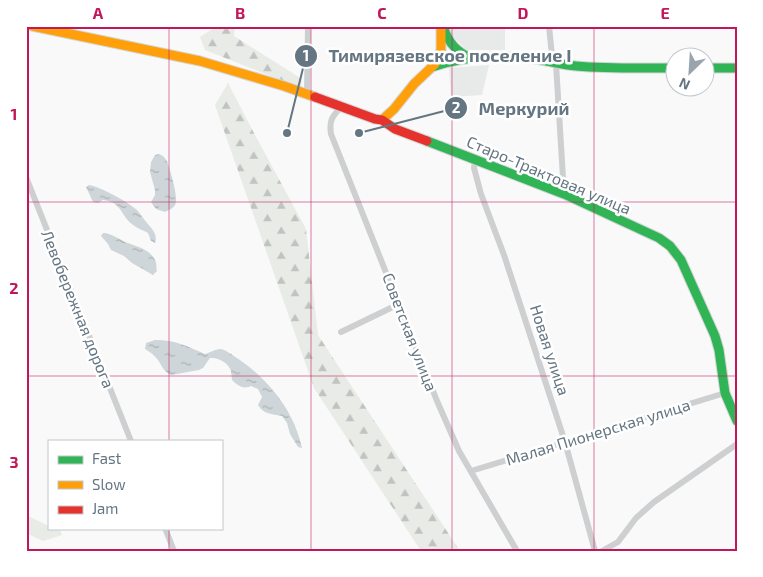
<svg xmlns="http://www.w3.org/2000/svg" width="763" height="577" viewBox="0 0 763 577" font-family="'Exo 2',sans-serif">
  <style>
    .built { fill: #e8e9e9 }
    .grass { fill: #e8ebe6 }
    .forest { fill: url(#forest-firs) }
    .water { fill: url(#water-ripples) }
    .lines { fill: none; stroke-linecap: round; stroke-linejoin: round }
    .fast-casing { stroke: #d5d6d7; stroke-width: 11 }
    .slow-casing { stroke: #d5d6d7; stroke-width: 11 }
    .jam-casing { stroke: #d5d6d7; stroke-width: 11 }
    .street { stroke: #cecfd0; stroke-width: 6 }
    .fast { stroke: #30b455; stroke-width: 9 }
    .slow { stroke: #ff9f0a; stroke-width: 9 }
    .jam { stroke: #e5322d; stroke-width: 9 }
    .grid { fill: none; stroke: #c2185b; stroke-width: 1; stroke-opacity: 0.55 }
    .labels { text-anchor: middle; stroke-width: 5; stroke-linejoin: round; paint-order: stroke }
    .street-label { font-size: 16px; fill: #657683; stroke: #fff }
    .leader { fill: none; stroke: #657683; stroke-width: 2 }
    .callout-dot { fill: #657683; stroke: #fff; stroke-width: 2 }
    .mark-label { font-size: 15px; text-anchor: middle; font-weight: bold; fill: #fff }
    .callout-label { font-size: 18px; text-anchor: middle; font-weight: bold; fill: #657683; stroke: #fff; stroke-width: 5; stroke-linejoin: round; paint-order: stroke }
    .neatline { fill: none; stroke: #c2185b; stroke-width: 2 }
    .grid-label { font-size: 16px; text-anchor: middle; font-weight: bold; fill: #c2185b }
  </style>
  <defs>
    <pattern id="forest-firs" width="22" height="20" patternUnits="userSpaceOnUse" patternTransform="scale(1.25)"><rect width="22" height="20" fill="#e8ebe6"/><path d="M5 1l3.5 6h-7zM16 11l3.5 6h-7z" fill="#c0c3c0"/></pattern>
    <pattern id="water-ripples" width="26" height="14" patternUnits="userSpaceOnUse" patternTransform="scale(1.25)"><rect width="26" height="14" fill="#ced6d9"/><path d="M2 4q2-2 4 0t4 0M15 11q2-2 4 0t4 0" fill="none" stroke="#abb2b5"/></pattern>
  </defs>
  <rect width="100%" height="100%" fill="#f9f9f9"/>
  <path class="built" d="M447,26H505V50H467L448,32Z
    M489,65L482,95L451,97L449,68Z"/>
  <path class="grass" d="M26,515L49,526V528L60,530L62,535L43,541L28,534L26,533Z"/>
  <path class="forest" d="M214,26H235L234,36L302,79L301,88L205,50L200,37L214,28Z
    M228,83L255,135L306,229L318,335L460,551H421L314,388L215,105Z"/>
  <path class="water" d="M159,154L163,156L167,161C170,170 179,197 175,205C173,209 168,210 165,212L156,209L151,202L155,195V190L150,172L151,162L155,155Z
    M89,185C101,187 128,202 137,210C141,214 143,219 147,223C152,229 158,234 155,243L151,241L148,233C143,230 138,229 133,225C120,215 122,202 103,200L98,203L93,202L86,187Z
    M103,233C112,234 118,238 125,242C135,246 150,249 155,260C157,263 156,268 157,271L153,275L132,263L124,256L111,250L108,244L101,236Z
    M155,340C176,340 186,346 205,354C209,353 216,349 220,349C225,349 232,355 237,358C268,379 294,410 302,448L298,447L290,434L287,423L282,416C272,414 263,414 258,405L262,397L258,389L251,386C243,390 237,385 232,380C232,379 231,372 231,371C229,363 218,357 210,358L203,368L199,370L171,375C164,372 162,366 158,360C154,355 150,352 145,349L146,343Z"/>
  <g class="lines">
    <defs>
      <path id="fast" d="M444,29C449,44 457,51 470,58
        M432,67C464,56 501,55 535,59C549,61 562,65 576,66C609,69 643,68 676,68
        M706,68H737
        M427,141L564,194L659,238L670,246L681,260L715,336L719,350L725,393L737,421"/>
      <path id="slow" d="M32,26L200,61L284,86L315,97
        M382,120L394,109L414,84L435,64L441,50V26"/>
      <path id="jam" d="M315,97L375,119L382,120L395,129L427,141"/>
    </defs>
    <use href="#fast" class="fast-casing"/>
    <use href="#slow" class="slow-casing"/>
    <use href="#jam" class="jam-casing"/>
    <path class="street" d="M549,26L552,56L556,64L564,194
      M307,94L308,26
      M341,107C332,117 329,120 331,134L437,401L459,451L517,551
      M475,160L474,168L481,194L504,255L565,442L595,551
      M26,177L131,441
      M341,332L399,304
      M471,471L725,393
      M165,528L174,551
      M602,551L618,542L636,518L654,502L737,444"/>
    <use href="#fast" class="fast"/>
    <use href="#slow" class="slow"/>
    <use href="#jam" class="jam"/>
  </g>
  <path class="grid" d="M169,26V441M311,26V551M452,26V551M594,26V551M26,202H737M26,376H737M169,528V551"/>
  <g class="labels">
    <g class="street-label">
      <text transform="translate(549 175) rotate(23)" y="6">Старо-Трактовая улица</text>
      <text transform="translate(78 309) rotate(68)" y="6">Левобережная дорога</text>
      <text transform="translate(410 332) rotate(69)" y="6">Советская улица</text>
      <text transform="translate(550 350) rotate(72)" y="6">Новая улица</text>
      <text transform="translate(598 432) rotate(-17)" y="6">Малая Пионерская улица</text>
    </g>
  </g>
  <path class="leader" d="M287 133L306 56M359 133L456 108"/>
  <g class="callout-dot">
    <circle cx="287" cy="133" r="5"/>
    <circle cx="359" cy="133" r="5"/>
    <circle cx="306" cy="56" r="12"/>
    <circle cx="456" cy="108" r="12"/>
  </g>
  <g class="mark-label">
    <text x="306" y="61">1</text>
    <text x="456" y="113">2</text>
  </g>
  <g class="callout-label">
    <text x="450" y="62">Тимирязевское поселение I</text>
    <text x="524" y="115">Меркурий</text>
  </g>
  <rect width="763" height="577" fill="none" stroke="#ffffff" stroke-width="55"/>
  <rect x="48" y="440" width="175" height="90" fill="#ffffff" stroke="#c1c8cd"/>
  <rect x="58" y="456" width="25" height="8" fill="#30b455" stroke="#c1c8cd"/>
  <text x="92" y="464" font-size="15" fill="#657683">Fast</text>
  <rect x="58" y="481" width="25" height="8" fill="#ff9f0a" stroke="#c1c8cd"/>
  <text x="92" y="490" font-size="15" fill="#657683">Slow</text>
  <rect x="58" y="506" width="25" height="8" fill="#e5322d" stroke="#c1c8cd"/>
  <text x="92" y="514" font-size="15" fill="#657683">Jam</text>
  <g transform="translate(690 72) rotate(205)"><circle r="24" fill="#ffffff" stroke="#c1c8cd"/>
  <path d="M0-4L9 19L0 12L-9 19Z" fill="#99a4ac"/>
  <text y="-8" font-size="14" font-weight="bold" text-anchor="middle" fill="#657683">N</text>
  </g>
  <rect x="28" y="28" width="708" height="522" class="neatline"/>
  <g class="grid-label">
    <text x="98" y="19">A</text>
    <text x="240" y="19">B</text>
    <text x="382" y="19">C</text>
    <text x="523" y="19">D</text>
    <text x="665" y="19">E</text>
    <text x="14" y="120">1</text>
    <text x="14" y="294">2</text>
    <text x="14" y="468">3</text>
  </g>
</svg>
